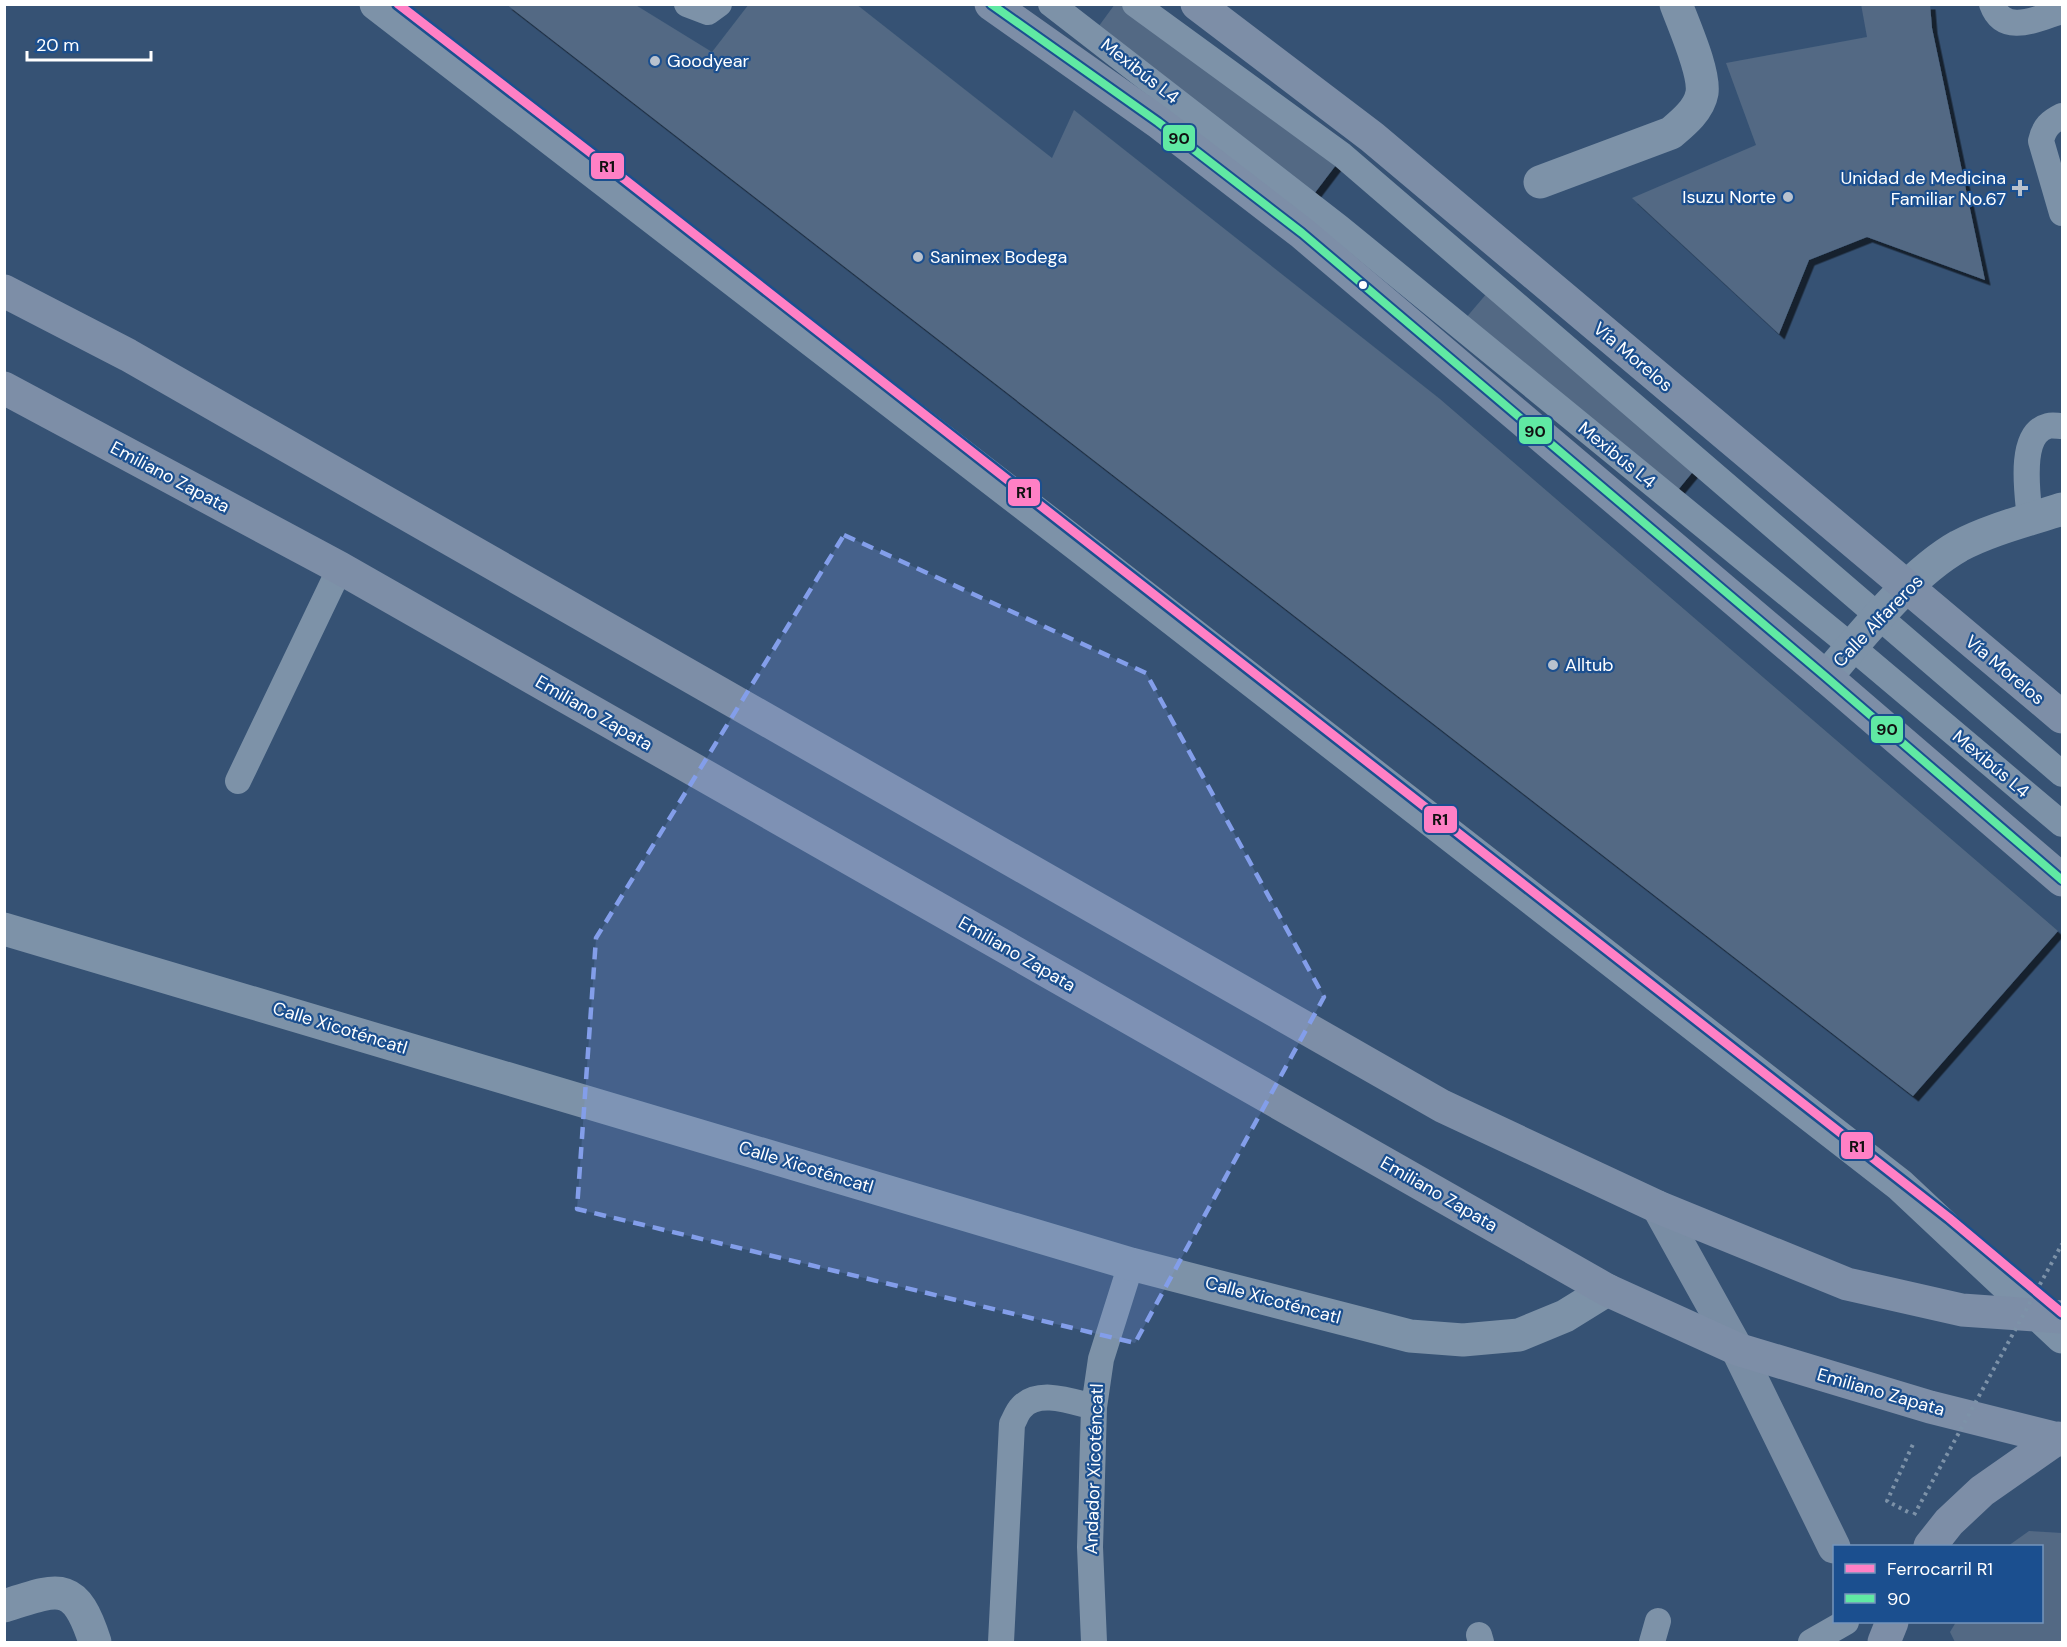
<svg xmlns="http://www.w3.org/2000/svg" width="2067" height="1647" viewBox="0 0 2067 1647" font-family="'DM Sans',sans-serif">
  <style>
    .building { fill: #526984; filter: url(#shadow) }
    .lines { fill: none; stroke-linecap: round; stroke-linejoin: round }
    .path { stroke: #7d92a8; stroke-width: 4; stroke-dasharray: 3 4.5; stroke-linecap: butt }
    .lane { stroke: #7d92a8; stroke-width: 26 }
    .street { stroke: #7d92a8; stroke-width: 33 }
    .secondary { stroke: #798da4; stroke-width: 33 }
    .primary { stroke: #7d8ea7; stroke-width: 33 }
    .path-bridge { stroke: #7d92a8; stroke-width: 4; stroke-dasharray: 3 4.5; stroke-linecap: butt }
    .bus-1-casing { stroke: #1b4f8f; stroke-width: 12 }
    .bus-1 { stroke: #60e9a3; stroke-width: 8 }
    .rail-1-casing { stroke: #1b4f8f; stroke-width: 14 }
    .rail-1 { stroke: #ff80c5; stroke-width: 9 }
    .marked { fill: #839eea; fill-opacity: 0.2; stroke: #839eea; stroke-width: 4.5; stroke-dasharray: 12 8; stroke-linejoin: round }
    .poi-dot { fill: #b9c2ce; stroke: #1b4f8f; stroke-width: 2 }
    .bus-dot { fill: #fff; stroke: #1b4f8f; stroke-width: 2 }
    .labels { text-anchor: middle; stroke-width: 4.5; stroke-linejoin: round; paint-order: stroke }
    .poi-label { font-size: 18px; fill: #fff; stroke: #1b4f8f; text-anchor: start }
    .street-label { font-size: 18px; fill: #fff; stroke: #1b4f8f }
    .line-badge { stroke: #1b4f8f; stroke-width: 2 }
    .pale-badge-label { font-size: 16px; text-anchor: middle; font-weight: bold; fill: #111 }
  </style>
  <defs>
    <filter id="shadow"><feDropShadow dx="5.5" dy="5.5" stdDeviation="0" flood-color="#0009"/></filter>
  </defs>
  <rect width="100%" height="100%" fill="#365274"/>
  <path class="building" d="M506,4H634L712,52L749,4H856L1052,158L1074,110L1440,399L2058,931L1913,1096Z
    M1115,4H1121L1336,165L1314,194L1096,30Z
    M1861,4H1930L1932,28L1985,280L1867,237L1809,260L1779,334L1632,198L1756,145L1726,63L1867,37Z
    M1488,292L1696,468L1673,496L1465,319Z
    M2029,1531L2062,1533V1642H1955L1950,1632L1956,1622H2042V1546H2008Z"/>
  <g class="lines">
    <path class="path" d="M1908,1512L1887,1501L1914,1442"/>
    <path class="lane" d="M687,4L708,12L719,4
      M1051,4L1340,228L1852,647L2062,824
      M1135,4L1342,155L2062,774
      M1992,4C2004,37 2038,18 2062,11
      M2062,116C2050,122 2044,127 2041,141L2062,213
      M2030,519C2028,497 2017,434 2048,426C2052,425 2058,426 2062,426
      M238,781L340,568
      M1479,1635L1481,1642
      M1001,1642L1012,1424C1015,1419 1017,1412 1021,1408C1038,1388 1073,1402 1094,1407
      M1094,1642L1090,1547L1094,1407L1101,1359L1131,1264
      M1652,1642L1658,1621
      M1811,1642L1846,1622"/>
    <path class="street" d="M376,4L1079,546L1900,1185L2062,1337
      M1540,182L1671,133C1683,123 1699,110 1702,93C1705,72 1684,26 1676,4
      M1826,677C1862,635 1911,573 1959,546C1991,529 2029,520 2062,509
      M4,929L1131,1264L1410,1336L1463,1340L1519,1335L1565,1316L1607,1290
      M4,1606C60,1588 75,1580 95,1642"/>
    <path class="secondary" d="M1658,1207L1737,1349L1834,1547"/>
    <path class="primary" d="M991,4L1158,122L1302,233L1826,677L2062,880
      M1197,4L1372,137L2062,717
      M4,291L128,355L1442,1106L1658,1207L1847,1284L1962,1310L2062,1317
      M4,388L340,568L1607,1290L1737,1349L1930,1407L2062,1440
      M1930,1546L1949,1522L1982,1491L2058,1438
      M1884,1642L1892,1622"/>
    <path class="path-bridge" d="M1914,1515L2062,1244"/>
    <defs>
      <path id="bus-1" d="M991,4L1158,122L1302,233L1826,677L2062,880"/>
    </defs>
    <use href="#bus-1" class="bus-1-casing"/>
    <use href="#bus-1" class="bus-1"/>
    <defs>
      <path id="rail-1" d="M398,4L596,157L1949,1218L2062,1313"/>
    </defs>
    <use href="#rail-1" class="rail-1-casing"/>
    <use href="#rail-1" class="rail-1"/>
  </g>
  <path class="marked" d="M844,535L1146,673L1324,997L1135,1343L577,1209L596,938Z"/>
  <g class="poi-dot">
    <circle cx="655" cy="61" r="6"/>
    <path d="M2017 179h6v6h6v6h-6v6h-6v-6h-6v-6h6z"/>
    <circle cx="1788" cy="197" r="6"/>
    <circle cx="918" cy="257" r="6"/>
    <circle cx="1553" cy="665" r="6"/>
  </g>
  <circle class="bus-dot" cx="1363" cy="285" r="5"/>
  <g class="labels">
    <g class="poi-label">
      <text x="667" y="67">Goodyear</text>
      <text x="2006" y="184" text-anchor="end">Unidad de Medicina<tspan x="2006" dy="21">Familiar No.67</tspan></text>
      <text x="1776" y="203" text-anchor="end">Isuzu Norte</text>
      <text x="930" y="263">Sanimex Bodega</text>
      <text x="1565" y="671">Alltub</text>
    </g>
    <g class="street-label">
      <text transform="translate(1140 71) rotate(38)" y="6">Mexibús L4</text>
      <text transform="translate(1633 357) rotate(40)" y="6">Vía Morelos</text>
      <text transform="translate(1617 455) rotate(39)" y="6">Mexibús L4</text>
      <text transform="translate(170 477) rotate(28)" y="6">Emiliano Zapata</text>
      <text transform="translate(1878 621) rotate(-46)" y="6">Calle Alfareros</text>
      <text transform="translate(2005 670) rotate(40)" y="6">Vía Morelos</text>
      <text transform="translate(594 713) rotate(30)" y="6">Emiliano Zapata</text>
      <text transform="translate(1991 764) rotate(40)" y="6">Mexibús L4</text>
      <text transform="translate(1017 954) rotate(30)" y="6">Emiliano Zapata</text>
      <text transform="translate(340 1028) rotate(17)" y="6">Calle Xicoténcatl</text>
      <text transform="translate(806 1167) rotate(17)" y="6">Calle Xicoténcatl</text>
      <text transform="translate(1439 1194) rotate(30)" y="6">Emiliano Zapata</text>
      <text transform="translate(1273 1300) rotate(15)" y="6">Calle Xicoténcatl</text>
      <text transform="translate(1881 1392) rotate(16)" y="6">Emiliano Zapata</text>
      <text transform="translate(1094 1469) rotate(-88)" y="6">Andador Xicoténcatl</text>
    </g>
  </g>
  <g class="line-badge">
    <rect x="1162" y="124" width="34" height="28" rx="6" fill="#60e9a3"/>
    <rect x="590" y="152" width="35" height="28" rx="6" fill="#ff80c5"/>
    <rect x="1518" y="416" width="35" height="29" rx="6" fill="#60e9a3"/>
    <rect x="1007" y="478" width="34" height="29" rx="6" fill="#ff80c5"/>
    <rect x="1870" y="715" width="34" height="29" rx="6" fill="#60e9a3"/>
    <rect x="1423" y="805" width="35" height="29" rx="6" fill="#ff80c5"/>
    <rect x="1840" y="1131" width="34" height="29" rx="6" fill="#ff80c5"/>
  </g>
  <g class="pale-badge-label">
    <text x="1179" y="144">90</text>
    <text x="607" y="172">R1</text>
    <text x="1535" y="437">90</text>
    <text x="1024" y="498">R1</text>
    <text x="1887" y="735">90</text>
    <text x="1440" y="825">R1</text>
    <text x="1857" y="1152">R1</text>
  </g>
  <rect width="2067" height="1647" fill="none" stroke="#ffffff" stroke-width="12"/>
  <rect x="1833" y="1545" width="210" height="78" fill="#1b4f8f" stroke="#7695bc" stroke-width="1.5"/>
  <rect x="1845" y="1564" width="30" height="9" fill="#ff80c5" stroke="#7695bc" stroke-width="1.5"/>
  <text x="1887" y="1575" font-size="18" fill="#ffffff">Ferrocarril R1</text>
  <rect x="1845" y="1594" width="30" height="9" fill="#60e9a3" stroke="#7695bc" stroke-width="1.5"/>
  <text x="1887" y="1605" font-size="18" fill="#ffffff">90</text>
  <path d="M27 51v9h124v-9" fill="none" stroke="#ffffff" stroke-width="3"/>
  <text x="36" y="51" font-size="18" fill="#ffffff" stroke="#1b4f8f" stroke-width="4.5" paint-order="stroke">20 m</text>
</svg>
